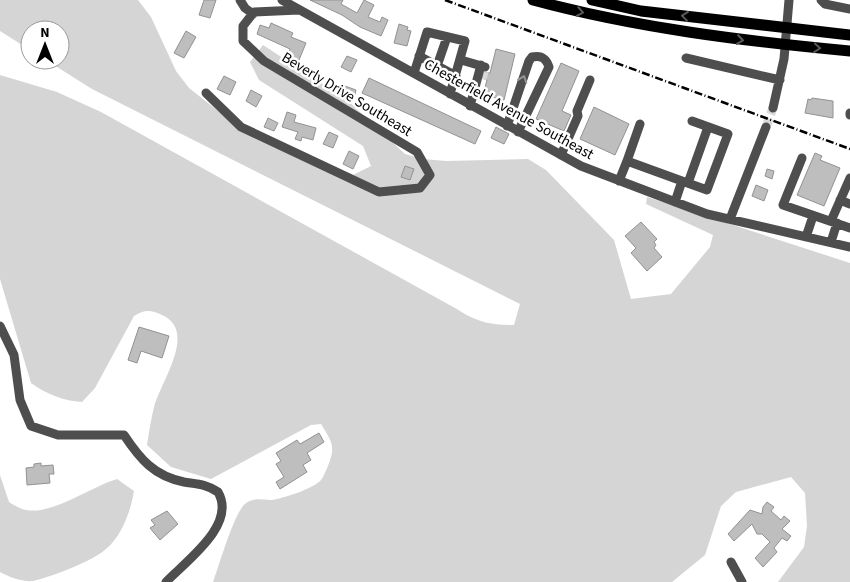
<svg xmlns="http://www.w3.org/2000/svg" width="850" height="582" viewBox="0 0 850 582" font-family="'Source Sans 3',sans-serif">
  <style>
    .green { fill: #d5d5d5 }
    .building { fill: #bebebe; stroke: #929292 }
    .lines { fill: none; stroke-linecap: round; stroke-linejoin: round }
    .minor-tunnel { stroke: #d9d9d9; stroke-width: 9; stroke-dasharray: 9 4.5; stroke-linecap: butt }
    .minor { stroke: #4e4e4e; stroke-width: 9 }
    .major { stroke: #000; stroke-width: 11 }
    .rail { stroke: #000; stroke-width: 2.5; stroke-dasharray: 8 2.5 1 2.5; stroke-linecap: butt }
    .oneway { stroke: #595959 }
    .oneway2 { stroke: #959595 }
    .labels { text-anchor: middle; stroke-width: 5; stroke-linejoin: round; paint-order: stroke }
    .street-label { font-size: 15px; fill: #000; stroke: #fff }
  </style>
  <rect width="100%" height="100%" fill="#fff"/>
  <path class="green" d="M0,0H138L151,17L176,71L189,88L222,114L353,175L371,166L363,146L259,80L250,62L263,45L347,100L405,154L423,159L446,161L528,159L546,170L614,240L631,299L671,294L710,247L713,235L646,204L647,197L850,263V582H778L804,547L807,526L805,493L791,477L736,492L721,506L705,555L672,582H213C219,566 234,513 245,504C253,497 262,500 271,500C282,499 315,488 321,480C324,476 326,470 328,466C336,446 332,442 321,424L311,425L211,479L171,467L147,445C149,432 151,419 154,407C161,381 198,331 162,315C151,310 145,309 134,316L95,388L82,402C64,401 46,394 31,383L0,279V75L57,92L101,112L455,308C477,322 489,325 514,325L520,304L92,89L46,60H60V30H30V50L0,31Z
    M0,475L9,502C14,505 20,509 26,510C53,515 90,487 117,479L134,491C131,510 122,536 106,549C93,561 51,577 33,581C22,582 9,577 0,572Z"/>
  <path class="building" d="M204,0H216L210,18L199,15Z
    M310,0H343L341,4L357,13L364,0L374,5L368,17L380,22L382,17L388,20L381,36L360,27L342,15Z
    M271,23L293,33L291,37L306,43L299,60L288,55L290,49L257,34L260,25L269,28Z
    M399,24L408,27L407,30L411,31L407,46L394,43Z
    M186,31L196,37L184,58L174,53Z
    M496,49L515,54L504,100L483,95L487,80L484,79L485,73H490Z
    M347,56L357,60L351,72L341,67Z
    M561,63L579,71L562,111L571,115L564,131L536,119Z
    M224,76L236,82L230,95L217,89Z
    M369,78L481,131L475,144L362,93Z
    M345,86L356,90L354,98L342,94Z
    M251,90L262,96L256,107L246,101Z
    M812,98L833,101V118L805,113L808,99L811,100Z
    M594,107L629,124L615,155L580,139Z
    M287,112L296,115L294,122L316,128L313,140L302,137L301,141L295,139L298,132L282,127Z
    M268,118L278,123L274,131L264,127Z
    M496,127L509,134L504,144L491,138Z
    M329,132L338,136L333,148L323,144Z
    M349,151L359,156L353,169L343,164Z
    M815,153L822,156L820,160L840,168L824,206L797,195Z
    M405,166L414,169L410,180L401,177Z
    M767,169L774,171L772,179L765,176Z
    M756,185L768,190L764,201L752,196Z
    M641,222L657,239L654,242L656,245L654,248L662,257L647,271L631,253L636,248L625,236Z
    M139,327L169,336L162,358L141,351L137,363L128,360Z
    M319,433L324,442L307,453L311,460L303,465L307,472L280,489L276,482L284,477L276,464L281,461L276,453L297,440L300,444Z
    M41,463V466L53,465L54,474H49L50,483L27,485L26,468L34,467V464Z
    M767,502L774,507L771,511L781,520L784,516L790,521L782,529L791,536L787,541L782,538L774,548L777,552L763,567L755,558L770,542L762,534H757L752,524L734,541L728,534L750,510L762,514L763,507Z
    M167,511L178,524L160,540L150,528L155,525L151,520Z"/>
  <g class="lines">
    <path class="minor-tunnel" d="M482,79L484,72
      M766,127L773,108"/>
    <path class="minor" d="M240,0L245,8L253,14
      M282,0L581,166L707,214L850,247
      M821,0L825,4L850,9
      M419,56L456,76
      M686,58L780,80
      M461,60L485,67
      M437,66L447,37
      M414,73L427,32L465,41L450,94
      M206,93L241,127L379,192L420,188L430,175L417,152L264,61L243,41V26L254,12L299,10
      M470,106L481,65
      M773,108L784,59L789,0
      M850,113V115
      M507,126L529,61L532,57C541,55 546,58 549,67L518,132
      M561,155L578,116L577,111L590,80
      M802,158L783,205L850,228
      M627,161L640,124
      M619,181L627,161L682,181L675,202
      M682,181L707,190L728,134L692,121
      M688,183L708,127
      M840,200L850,204
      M730,219L766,127
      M831,221L850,178
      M806,237L813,216
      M831,242L837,223
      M0,326L14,355L20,400L31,426L58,435H124C140,459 154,476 184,482C196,484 207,484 218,492C237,525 186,561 166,582
      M731,562L742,582"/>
    <path class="major" d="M533,0C636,28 744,41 850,51
      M592,0L641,11L850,35"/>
    <path class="rail" d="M445,0L850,149"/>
  </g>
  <defs><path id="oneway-chevron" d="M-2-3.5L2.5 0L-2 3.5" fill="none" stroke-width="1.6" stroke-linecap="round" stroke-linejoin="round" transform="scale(1.25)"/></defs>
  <g class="oneway">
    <use href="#oneway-chevron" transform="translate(580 12) rotate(11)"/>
    <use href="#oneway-chevron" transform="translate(685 16) rotate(-173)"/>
    <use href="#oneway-chevron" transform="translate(740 40) rotate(9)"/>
    <use href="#oneway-chevron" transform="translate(817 48) rotate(5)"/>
  </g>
  <use class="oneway2" href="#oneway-chevron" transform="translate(523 79) rotate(-71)"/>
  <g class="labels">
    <g class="street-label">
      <text transform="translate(347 94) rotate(31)" y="5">Beverly Drive Southeast</text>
      <text transform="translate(509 109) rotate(29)" y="5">Chesterfield Avenue Southeast</text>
    </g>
  </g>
  <g transform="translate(45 45)"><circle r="24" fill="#ffffff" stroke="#999999"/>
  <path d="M0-4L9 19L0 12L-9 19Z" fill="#000000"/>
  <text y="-8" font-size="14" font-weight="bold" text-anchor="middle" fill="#000000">N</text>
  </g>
</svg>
